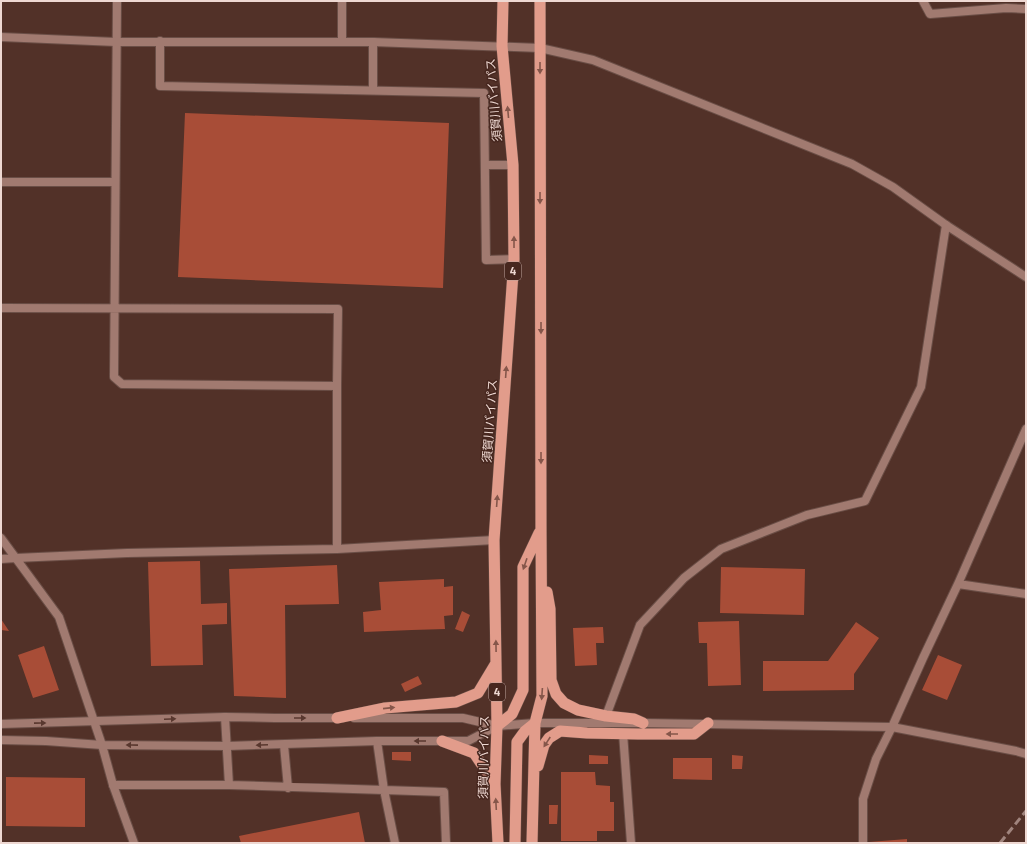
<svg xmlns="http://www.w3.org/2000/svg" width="1027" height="844" viewBox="0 0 1027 844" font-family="Barlow,'Noto Sans JP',sans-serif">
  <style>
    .building { fill: #a84d37 }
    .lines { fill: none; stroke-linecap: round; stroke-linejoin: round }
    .service-casing { stroke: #6a4e46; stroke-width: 10 }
    .minor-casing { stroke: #6a4e46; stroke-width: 10 }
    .tertiary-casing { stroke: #6a4e46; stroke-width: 10 }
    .trunk-casing { stroke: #6a4e46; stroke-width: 12 }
    .service { stroke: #a17a70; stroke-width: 8 }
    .minor { stroke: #a17a70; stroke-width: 8 }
    .tertiary { stroke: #a17a70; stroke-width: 8 }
    .trunk { stroke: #e29c8b; stroke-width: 11 }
    .rail { stroke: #a0847d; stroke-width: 3; stroke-dasharray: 8 4; stroke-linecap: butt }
    .oneway { fill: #85564a }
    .oneway2 { fill: #59382f }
    .labels { text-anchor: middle; stroke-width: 3; stroke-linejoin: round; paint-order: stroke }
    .shield { fill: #47271f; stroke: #bca39c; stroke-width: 1 }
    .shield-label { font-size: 11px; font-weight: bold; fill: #eed8d2 }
    .street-label { font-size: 12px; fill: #eed8d2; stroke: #47271f }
  </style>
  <rect width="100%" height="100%" fill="#523128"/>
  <path class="building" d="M185,113L449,123L443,288L178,277Z
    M200,561L201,604L227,603V624L202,625L203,665L151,666L148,562Z
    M337,565L339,604L285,605L286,698L234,696L229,569L261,568Z
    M721,567L805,569L804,615L720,613Z
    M444,579V587L453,586V615L444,616L445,629L412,630L364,632L363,612L381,610L379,582Z
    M462,611L470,615L463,632L455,629Z
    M1,619L9,631L1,630Z
    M739,621L741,685L708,686L707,643H699L698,622Z
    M856,622L879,638L854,674V690L763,691V661H828Z
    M603,627L604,643H596L597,665L575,666L573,628Z
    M44,646L59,690L33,698L18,655Z
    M938,655L962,665L947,700L922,690Z
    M418,676L422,684L405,692L401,684Z
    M392,752H411V761L392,760Z
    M589,755L608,756V764H589Z
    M732,755L743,756L742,769H732Z
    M673,758H712V780L673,779Z
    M561,772H595L596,785L610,786V802H614V831H597V841H561Z
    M6,777L85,778V827L6,826Z
    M549,805H558L557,824H549Z
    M359,812L365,843H241L239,836Z
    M907,839V843H869V842Z"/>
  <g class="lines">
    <defs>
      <path id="service" d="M160,41V86L484,93L486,260L514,259
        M373,42V90
        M485,165H513
        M606,716L640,625L684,578L721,549L807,515L865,501L921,387L946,225
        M225,717L229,785
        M377,741L384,790L444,792L446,843
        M284,745L288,788
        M113,785H229L384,790L395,843"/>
      <path id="minor" d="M117,1L114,377L122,384L337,386
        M923,1L930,14L1006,8L1026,9
        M342,42V1
        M540,48L593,60L852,164L893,187L946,225L1026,277
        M1,182H115
        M1,308L338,309L337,386V549
        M1,538L59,617L102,745L113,785L134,843
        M1,559L16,558L127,553L337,549L494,540
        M958,584L1026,594
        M623,733L631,843
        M863,843V799L876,759L892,727L923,658L958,584L1026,429"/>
      <path id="tertiary" d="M1,37L116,42H373L540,48
        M354,718H463L497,726L535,723H643L892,727L1016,751L1026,754
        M1,724L225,717L275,718H342
        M1,740L46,741L102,745L227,746L377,741H468L497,726"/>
      <path id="trunk" d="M547,592L550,609L551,680L556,694L564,703L578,710L606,716L634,719L643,723
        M337,718L385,708L456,702L478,693L496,663
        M497,726L512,714L523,690V567L539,533
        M442,741L474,753L495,784
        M538,766L544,745L549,738L560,731L587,733L638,734H694L708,723
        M498,843L495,784L497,726L494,540L514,259L513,165L502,46L503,1
        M515,843L517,742L525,731L535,723
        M532,843L535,723L542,696L541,529L540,1"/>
    </defs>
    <use href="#service" class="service-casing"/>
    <use href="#minor" class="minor-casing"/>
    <use href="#tertiary" class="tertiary-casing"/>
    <use href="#trunk" class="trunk-casing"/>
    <use href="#service" class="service"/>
    <use href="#minor" class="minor"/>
    <use href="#tertiary" class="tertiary"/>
    <use href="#trunk" class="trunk"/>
    <path class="rail" d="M1000,843L1026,811"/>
  </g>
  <defs><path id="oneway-solid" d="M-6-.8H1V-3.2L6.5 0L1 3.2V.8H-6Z"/></defs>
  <g class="oneway">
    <use href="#oneway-solid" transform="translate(540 68) rotate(90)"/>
    <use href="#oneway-solid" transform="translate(508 112) rotate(-95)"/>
    <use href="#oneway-solid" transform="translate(540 198) rotate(90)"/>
    <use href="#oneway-solid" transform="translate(514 242) rotate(-90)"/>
    <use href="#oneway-solid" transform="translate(541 328) rotate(90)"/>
    <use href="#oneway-solid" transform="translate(506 372) rotate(-86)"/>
    <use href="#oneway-solid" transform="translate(541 458) rotate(90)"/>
    <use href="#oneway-solid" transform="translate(497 501) rotate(-86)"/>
    <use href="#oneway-solid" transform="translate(525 564) rotate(109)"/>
    <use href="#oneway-solid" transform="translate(496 646) rotate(-91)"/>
    <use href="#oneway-solid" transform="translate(542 694) rotate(94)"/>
    <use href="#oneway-solid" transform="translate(389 708) rotate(-6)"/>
    <use href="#oneway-solid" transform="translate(672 734) rotate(180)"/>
    <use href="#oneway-solid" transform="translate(547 742) rotate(123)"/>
    <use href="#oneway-solid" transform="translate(496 804) rotate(-93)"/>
  </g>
  <g class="oneway2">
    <use href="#oneway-solid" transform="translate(300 718)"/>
    <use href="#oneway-solid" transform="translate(170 719) rotate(-2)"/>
    <use href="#oneway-solid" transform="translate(40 723) rotate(-1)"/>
    <use href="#oneway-solid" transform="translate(420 741) rotate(180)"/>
    <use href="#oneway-solid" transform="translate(132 745) rotate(-179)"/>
    <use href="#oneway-solid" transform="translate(262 745) rotate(178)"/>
  </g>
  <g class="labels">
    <g class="shield">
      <rect x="505" y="262" width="16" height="18" rx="3"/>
      <rect x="489" y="683" width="16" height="18" rx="3"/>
    </g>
    <g class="shield-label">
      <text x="513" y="275">4</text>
      <text x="497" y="696">4</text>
    </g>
    <g class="street-label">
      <text transform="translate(494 100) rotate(-95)" y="4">須賀川バイパス</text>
      <text transform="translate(490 421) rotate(-86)" y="4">須賀川バイパス</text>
      <text transform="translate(484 757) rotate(-89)" y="4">須賀川バイパス</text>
    </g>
  </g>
  <rect width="1027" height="844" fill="none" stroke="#eed8d2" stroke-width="4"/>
</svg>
